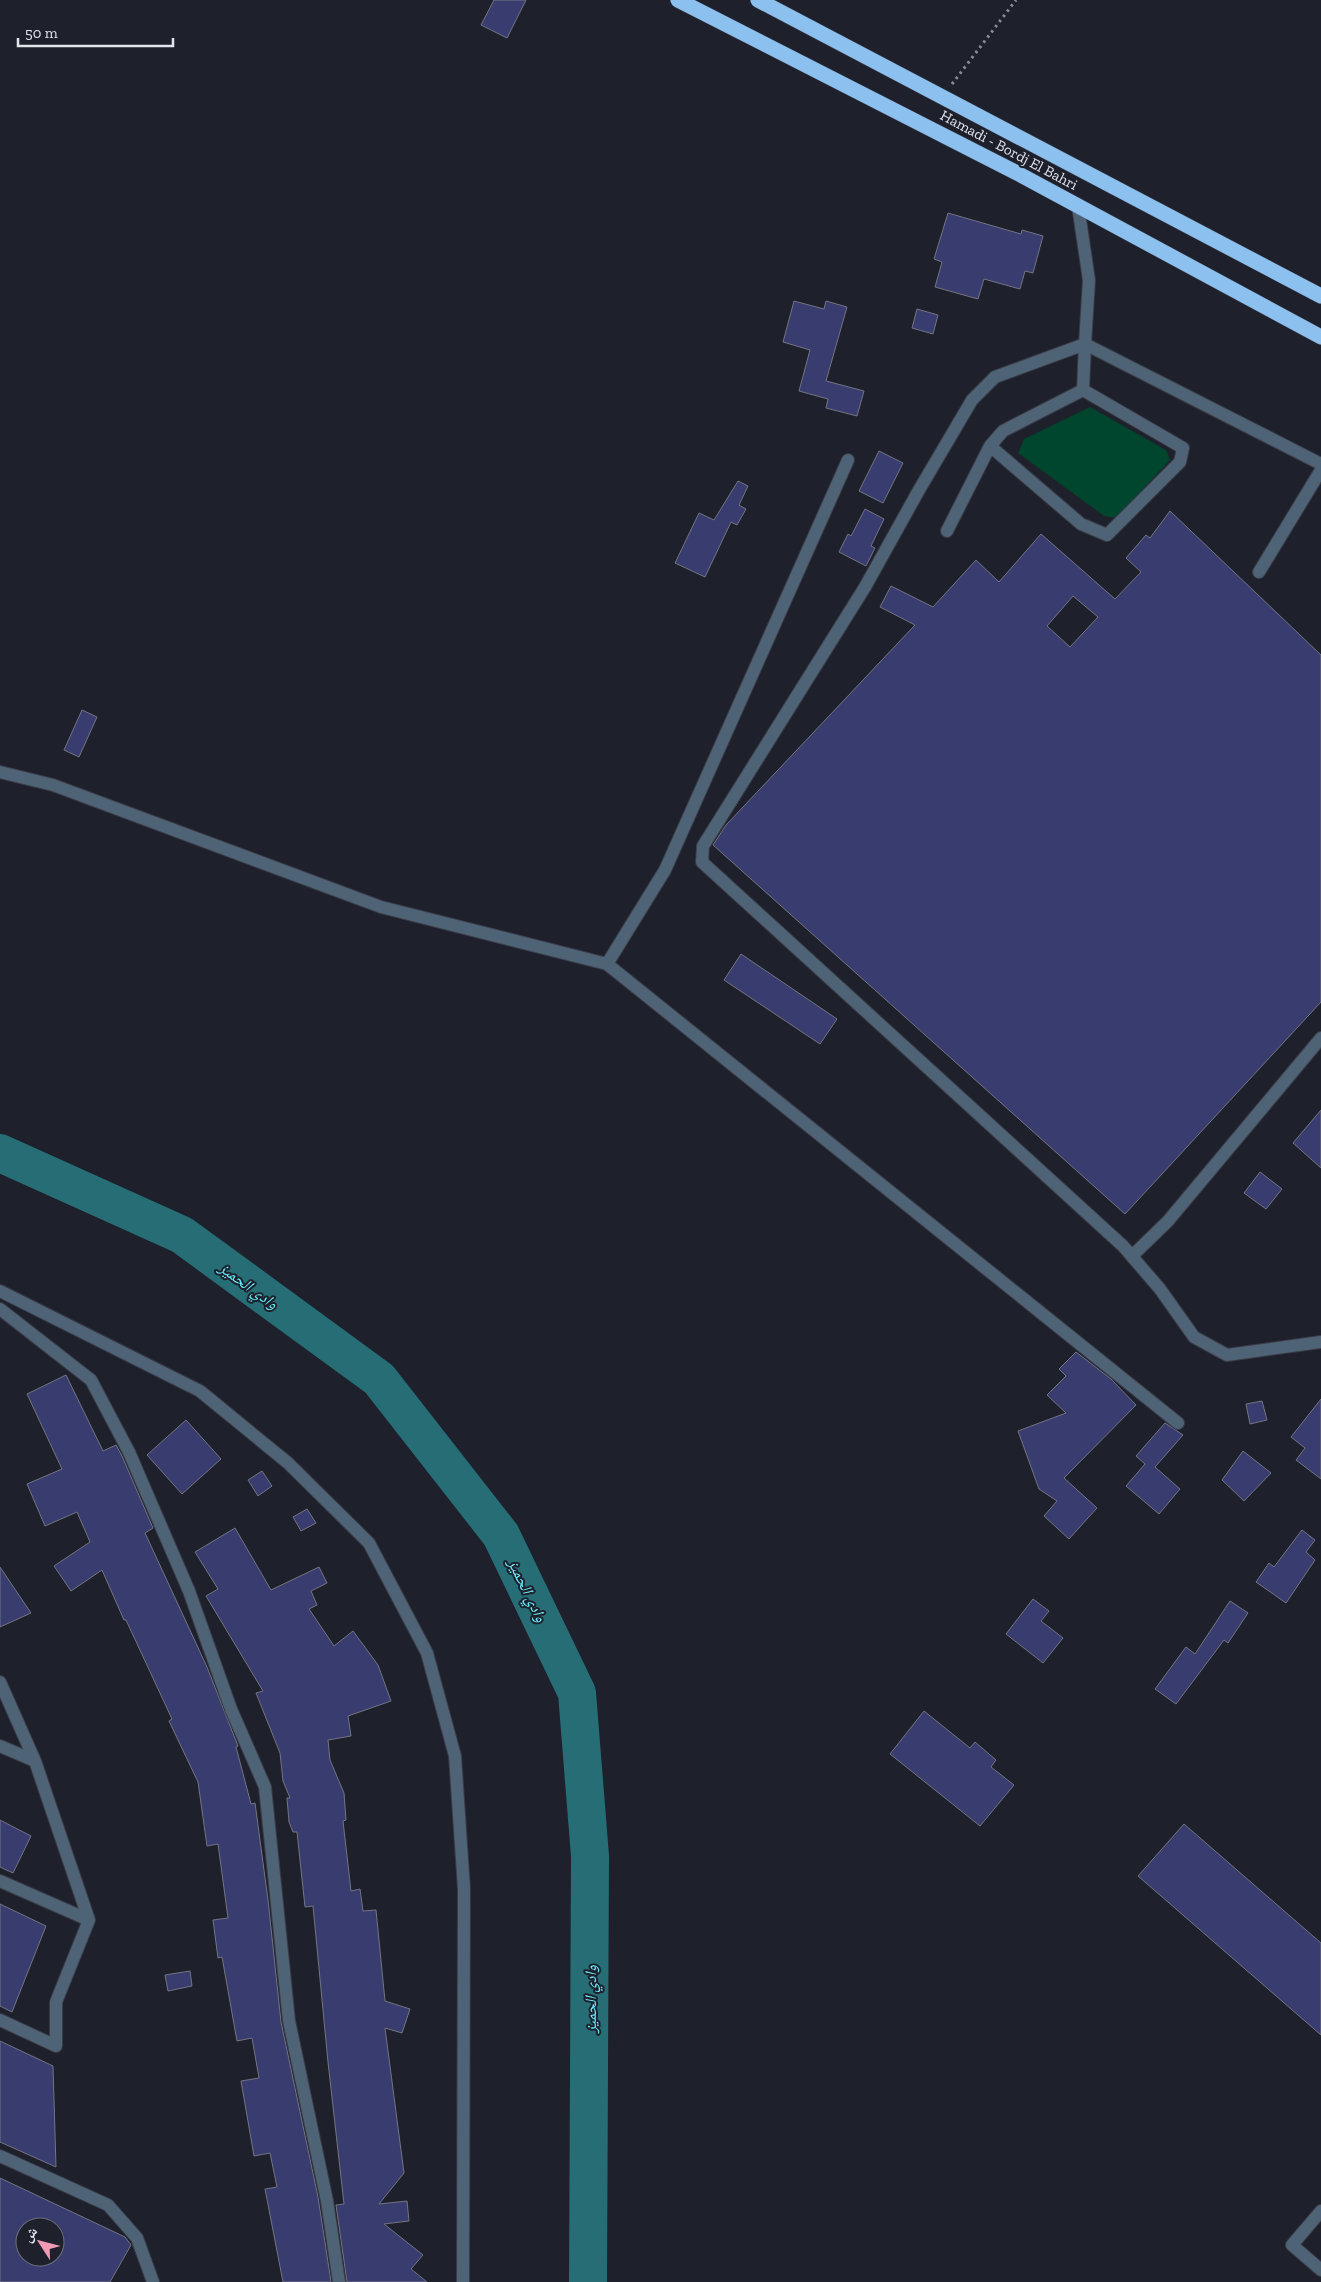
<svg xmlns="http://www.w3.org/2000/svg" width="1321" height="2282" viewBox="0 0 1321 2282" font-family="'Zilla Slab','Noto Naskh Arabic',serif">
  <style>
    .green { fill: #00452e }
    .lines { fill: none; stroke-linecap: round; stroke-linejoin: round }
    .river { stroke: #266d75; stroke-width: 38 }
    .building { fill: #393c6f; stroke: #737582; fill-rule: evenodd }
    .minor-casing { stroke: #3a3b46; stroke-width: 14 }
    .highway-casing { stroke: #3a3b46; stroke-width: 16 }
    .path { stroke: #898b94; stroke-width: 3; stroke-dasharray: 2.5 4; stroke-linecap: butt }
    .minor { stroke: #4e6376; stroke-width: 12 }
    .highway { stroke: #8bc0ef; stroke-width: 15 }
    .labels { text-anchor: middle; stroke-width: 4; stroke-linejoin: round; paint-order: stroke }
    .street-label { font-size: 15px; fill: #e3e4ec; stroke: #1e202b }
    .water-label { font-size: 16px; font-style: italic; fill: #67ecfb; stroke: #1e202b }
  </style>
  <rect width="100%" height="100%" fill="#1e202b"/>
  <path class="green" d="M1090,407L1166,450L1170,460L1116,518L1104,516L1018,453L1024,439Z"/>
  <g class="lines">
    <path class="river" d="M0,1153L182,1235L379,1379L501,1535L577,1693L590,1856L588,2282"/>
  </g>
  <path class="building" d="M494,0H526L507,38L481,25Z
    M948,213L1021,234L1022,230L1043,236L1033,273L1025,271L1020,289L984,279L978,299L935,287L942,262L934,259Z
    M794,301L824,309L826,301L847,307L826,381L864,391L857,416L826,408L828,399L799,391L810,350L783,342Z
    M917,309L938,315L933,334L912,328Z
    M879,451L903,463L883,503L859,491Z
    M738,481L748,486L739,505L746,509L737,525L731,522L705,577L675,563L699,513L714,520Z
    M865,509L884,519L871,546L875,548L866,566L839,552L848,534L851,536Z
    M1170,511L1321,655V1002L1125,1214L713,845L726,825L915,625L880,607L891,586L933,607L976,560L999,582L1041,534L1115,599L1141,572L1126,558L1146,535L1150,538ZM1073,596L1098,617L1070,647L1047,626Z
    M82,710L97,717L79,757L64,750Z
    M741,954L837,1019L820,1044L724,980Z
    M1321,1110V1168L1293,1143Z
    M1260,1172L1282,1189L1266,1209L1244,1193Z
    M1076,1352L1111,1379L1136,1405L1064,1478L1097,1508L1069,1539L1044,1516L1057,1501L1039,1489L1018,1431L1066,1413L1047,1395L1066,1376L1059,1369Z
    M66,1375L103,1451L116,1445L122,1456L153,1528L145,1533L207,1667L238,1746L236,1747L251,1804L255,1803L268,1900L281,2022L318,2197L331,2282H283L265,2189L277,2187L270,2153L254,2156L241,2081L259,2078L252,2038L237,2041L222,1957L218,1958L213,1920L228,1918L218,1844L207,1846L198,1782L169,1721L172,1719L126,1620H124L102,1570L71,1591L54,1566L90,1542L77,1512L45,1526L27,1484L62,1469L27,1394Z
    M1321,1399V1479L1296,1460L1305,1448L1291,1437Z
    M1262,1401L1267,1420L1250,1424L1246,1404Z
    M186,1420L221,1459L182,1494L147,1455Z
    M1165,1423L1183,1435L1155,1467L1180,1489L1159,1514L1126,1486L1145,1464L1136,1456Z
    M1243,1451L1271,1473L1244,1501L1222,1480Z
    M262,1471L272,1486L258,1496L248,1480Z
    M307,1509L316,1523L301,1531L293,1517Z
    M235,1528L271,1590L319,1567L327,1583L311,1591L317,1605L309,1609L334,1646L353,1631L378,1665L391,1701L348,1716L351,1736L328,1740L330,1760L344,1793L346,1820L343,1821L351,1891L360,1889L363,1911L376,1910L385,2001L410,2009L402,2033L385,2028L404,2173L379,2204L407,2201L409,2221L384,2224L423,2255L411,2269L427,2282H347L336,2205L344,2204L328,2062L313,1906L305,1907L297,1832H293L289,1822L287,1798H290L283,1781L280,1753L256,1693L263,1691L206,1596L218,1589L195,1552Z
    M1302,1530L1315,1540L1306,1552L1315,1560L1286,1603L1256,1582L1269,1563L1274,1567Z
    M0,1567L31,1613L0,1627Z
    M1033,1599L1049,1611L1041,1621L1063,1638L1043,1663L1006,1634Z
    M1230,1601L1248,1613L1228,1643L1224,1640L1176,1704L1155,1689L1186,1647L1195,1654Z
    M924,1711L970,1748L975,1742L996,1760L991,1767L1014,1785L980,1826L890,1754Z
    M0,1820L31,1836L13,1873L0,1867Z
    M1184,1824L1321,1943V2035L1138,1876Z
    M0,1904L46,1926L12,2012L0,2006Z
    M190,1971L192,1986L168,1991L165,1975Z
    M0,2041L53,2066L56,2167L0,2142Z
    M0,2178L125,2237L131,2245L110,2282H0ZM25,2227H55V2257H25Z"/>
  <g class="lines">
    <defs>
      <path id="minor" d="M1078,206L1089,280L1085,344L1321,464
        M1083,390L1085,344L995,377L972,400L919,490L865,587L703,846L702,862L1123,1246L1160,1289L1194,1337L1227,1355L1321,1342
        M1083,390L1183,448L1180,462L1107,535L1081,524L990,446L1003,431Z
        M947,531L990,446
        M1259,572L1321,470
        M0,772L53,785L381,907L607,964L1178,1423
        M607,964L665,870L848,460
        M1132,1256L1168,1221L1321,1038
        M0,1291L200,1391L288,1463L369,1543L427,1653L455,1756L464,1889L463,2282
        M0,1309L91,1380L129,1452L189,1591L231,1709L265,1787L289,2021L327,2201L339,2282
        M0,1682L35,1761L89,1920L56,2002V2046L0,2020
        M0,1746L35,1761
        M0,1881L89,1920
        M0,2156L108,2205L137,2238L153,2282
        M1321,2211L1292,2245L1321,2270"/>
      <path id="highway" d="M678,0L1019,174L1321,337
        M758,0L1321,296"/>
    </defs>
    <use href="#minor" class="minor-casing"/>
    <use href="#highway" class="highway-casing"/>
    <path class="path" d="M952,84L1016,0"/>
    <use href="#minor" class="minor"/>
    <use href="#highway" class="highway"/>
  </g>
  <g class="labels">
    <g class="street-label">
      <text transform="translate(1009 150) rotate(28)" y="5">Hamadi - Bordj El Bahri</text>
    </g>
    <g class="water-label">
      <text transform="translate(249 1285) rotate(36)" y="6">وادي الحميز</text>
      <text transform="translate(528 1590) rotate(64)" y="6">وادي الحميز</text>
      <text transform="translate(590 1999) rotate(-90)" y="6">وادي الحميز</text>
    </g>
  </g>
  <g transform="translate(40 2242) rotate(306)"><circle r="24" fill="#1e202b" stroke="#6d6e78"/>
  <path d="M0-4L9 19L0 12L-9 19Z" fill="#f09ab5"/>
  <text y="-8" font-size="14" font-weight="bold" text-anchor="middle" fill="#e3e4ec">ش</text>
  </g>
  <path d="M18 38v8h155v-8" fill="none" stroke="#e3e4ec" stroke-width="2.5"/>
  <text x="25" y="38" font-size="15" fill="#e3e4ec" stroke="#1e202b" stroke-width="4" paint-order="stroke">50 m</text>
</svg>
